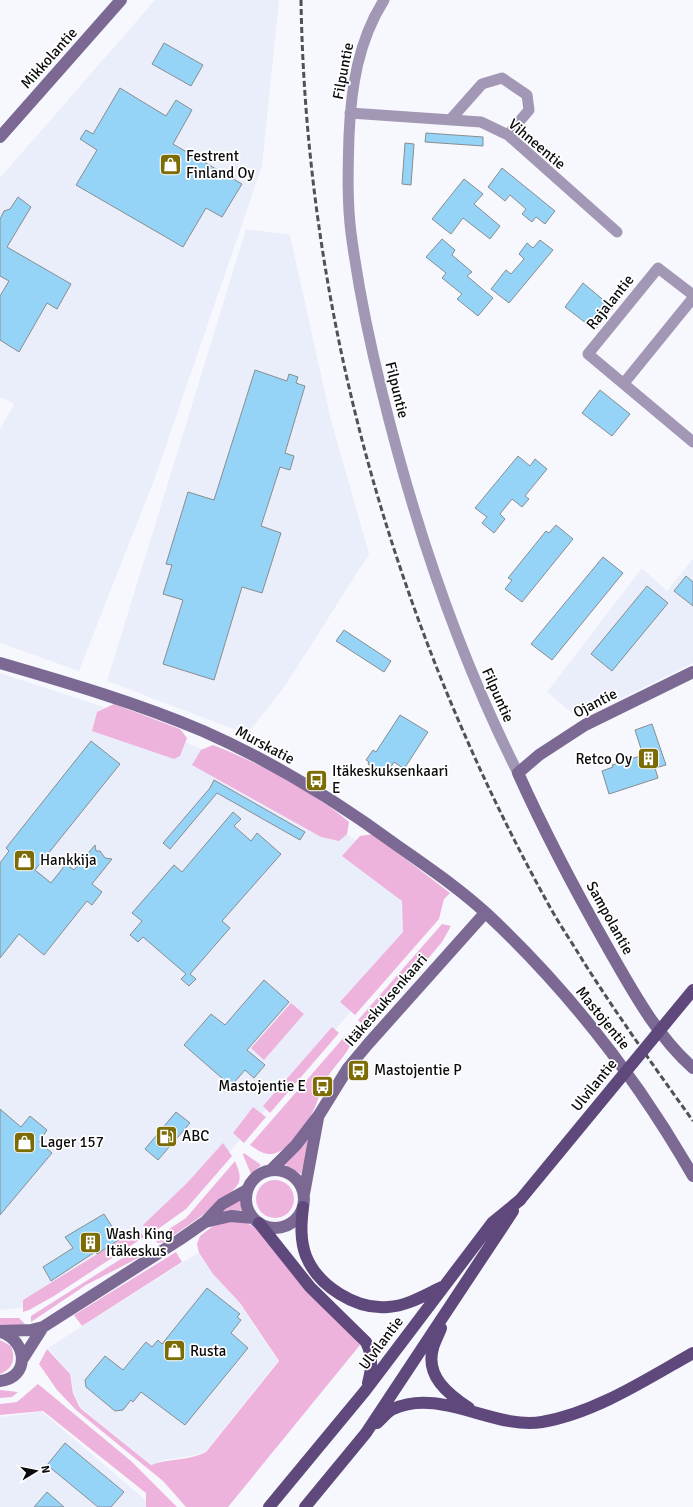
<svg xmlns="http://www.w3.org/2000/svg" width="693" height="1507" viewBox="0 0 693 1507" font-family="Signika,sans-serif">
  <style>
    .built { fill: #eaeefa }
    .green { fill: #eeb3dd }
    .building { fill: #95d3f7; stroke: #898d90 }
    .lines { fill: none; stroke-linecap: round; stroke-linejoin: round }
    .street { stroke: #a397b6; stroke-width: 11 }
    .secondary { stroke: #7b6994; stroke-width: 12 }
    .primary { stroke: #5e487c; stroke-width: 12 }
    .rail { stroke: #505153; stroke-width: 3; stroke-dasharray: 6 3; stroke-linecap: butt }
    .primary-bridge { stroke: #5e487c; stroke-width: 12 }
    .labels { text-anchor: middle; stroke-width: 3.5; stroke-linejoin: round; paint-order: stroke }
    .street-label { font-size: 15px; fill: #0b0b0d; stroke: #fff }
    .poi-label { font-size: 15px; fill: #0b0b0d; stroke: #fff; text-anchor: start }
  </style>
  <rect width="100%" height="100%" fill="#f6f8fd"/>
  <path class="built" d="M155,0H279L262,166L156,475L79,671L0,643V429L14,404L0,397V178Z
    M246,229L290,235L331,420L369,554L285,686L247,734L107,681Z
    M693,559V663L620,699L572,713L547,692L642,568L667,591Z
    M0,673L113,710L279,783L419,888L423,928L207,1178L173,1216L31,1303L21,1308L0,1310Z
    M198,1253L213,1274L240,1304L278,1361L206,1451L195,1455L163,1460L152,1465L81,1408L74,1393L70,1374L48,1348Z
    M42,1412L154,1507H0V1417Z"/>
  <path class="green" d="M114,704L180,729L187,738L180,756L174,759L92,731L97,712Z
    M213,745C261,764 310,789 349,822L347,834L339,841L321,837L192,765L201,750Z
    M373,834L450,893L444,899L439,919L355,1015L340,1002L403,932L402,901L342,856L360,836Z
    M442,924L451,926L442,942L372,1025L365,1027L358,1020Z
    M291,1003L304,1014L264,1060L251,1048Z
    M332,1027L339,1033L270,1113L263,1106Z
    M345,1036L349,1040L350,1046C342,1061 328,1072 322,1087C320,1092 319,1097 317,1102C311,1119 292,1151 272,1154C263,1155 256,1149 250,1145Z
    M253,1107L266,1117L244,1143L233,1133Z
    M311,1135L301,1174L284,1164Z
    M223,1143L232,1156L186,1209L151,1234L143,1225L187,1183Z
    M244,1153L261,1165L251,1174L243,1155Z
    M235,1161C238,1169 241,1174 239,1182C234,1196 178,1232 164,1242L158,1243L154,1239L186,1218Z
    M256 1199a19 19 0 1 1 38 0a19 19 0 1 1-38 0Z
    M241,1198L243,1210L218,1214Z
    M230,1220L245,1222L257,1229L360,1345L228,1507H186L163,1481L76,1410L57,1390L39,1364L47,1349L70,1374L73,1393L80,1408L151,1465C169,1458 190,1461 206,1452L279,1361L240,1303L213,1274L199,1253L197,1244L200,1236L213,1226Z
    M138,1229L144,1237L54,1296L29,1310L23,1312V1300Z
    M135,1250L140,1257L86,1285L31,1322V1316Z
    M176,1252L182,1262L82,1326L74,1315Z
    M0,1318H19L25,1324L11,1326L0,1325Z
    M0,1340L11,1346C16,1359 13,1369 0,1374Z
    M38,1384L131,1461L177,1507H146V1493L43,1411L0,1415V1404L17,1402Z
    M0,1390L18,1392L12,1397L0,1398Z"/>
  <path class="building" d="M164,43L203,65L191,86L152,64Z
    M120,88L166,116L176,100L192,110L173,144L242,184L222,217L206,208L183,247L76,185L97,150L80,139L86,130L93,134Z
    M426,133L483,137V146L425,142Z
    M405,143L414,144L411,185L402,184Z
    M502,168L555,211L545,224L536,217L532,222L522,214L526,209L510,195L505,201L488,187Z
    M464,179L483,194L474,204L500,226L490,239L463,218L451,234L432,219Z
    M18,197L31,207L7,247L71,284L57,309L47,303L19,352L0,340V296L9,281L0,276V219L4,211L10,209Z
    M442,239L455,250L452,255L472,272L467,276L493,298L478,316L457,299L462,294L442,278L446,273L426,257Z
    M540,240L553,250L509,303L491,289L506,270L511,274L524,259L519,254L527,243L533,248Z
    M583,283L613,308L595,330L565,307Z
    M255,370L287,381L289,374L298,377L296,383L305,386L285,453L294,456L290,470L280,467L261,526L281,533L262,593L242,587L214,680L163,664L183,600L163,594L172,565L166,564L188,492L214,500Z
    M600,390L630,414L612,436L582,413Z
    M518,456L530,466L535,459L547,469L525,496L529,499L522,507L512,499L500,514L505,519L494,533L482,523L487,517L475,508Z
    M556,525L573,539L522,602L505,589L512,580L508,578L546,531L549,533Z
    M603,557L623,573L552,660L531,644Z
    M686,576L693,582V606L674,591Z
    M647,586L668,603L612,671L591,654Z
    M344,630L391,661L384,672L336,641Z
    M400,715L428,732L404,769L394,762L386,775L368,764L369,762L366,760L373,750L376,752Z
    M652,724L666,765L655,768L658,778L609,794L602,771L613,767L612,765L643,755L635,730Z
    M91,741L120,764L35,870L51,883L66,864L74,870L95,845L96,851H100L105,858L112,859L92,884L102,892L92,905L87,901L44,955L19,934L0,958V863L9,851L6,848Z
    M214,780L305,832L300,840L217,793L170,849L163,843L210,788Z
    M233,812L241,819L234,826L251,841L257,833L281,854L222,921L230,928L190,974L196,979L189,986L181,979L186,974L143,937L138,942L130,935L142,921L132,913L174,865L182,872Z
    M264,980L289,1002L247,1050L265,1065L254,1078L245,1070L231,1086L184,1045L211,1014L225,1025Z
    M0,1109L21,1127L30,1116L47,1130L39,1142L52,1153L0,1215Z
    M176,1112L190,1123L158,1160L145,1149Z
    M104,1214L120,1239L97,1254L95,1252L51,1281L43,1267L73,1248L65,1237Z
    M207,1288L240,1314L237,1317L241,1320L231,1333L248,1348L185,1425L141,1392L133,1402L131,1400L123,1410L115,1411L86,1387L85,1380L105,1356L123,1370L146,1342L152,1347L158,1340L162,1344Z
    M65,1443L124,1492L111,1507H98L47,1465Z
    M47,1492L64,1507H34Z"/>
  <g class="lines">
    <path class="street" d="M384,0C358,41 351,88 349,136C348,168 347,201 351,233C358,286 369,340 382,392C414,523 457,652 518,773
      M350,113L481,122L508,135L617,232
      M451,119L482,84L502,78L527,95L529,110L508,135
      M693,295L658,268L588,354L693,442
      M624,383L693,298"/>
    <path class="secondary" d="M0,137L121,0
      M0,663C69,683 137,703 203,731C271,761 335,800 395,844C426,866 459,888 487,914C568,990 638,1080 693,1176
      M693,672L585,725L539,755L518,773C545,833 575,890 608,948C632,990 656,1035 693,1068
      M272,1169L296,1145L319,1115L348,1068L368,1044L485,913
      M246 1199a29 29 0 1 1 58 0a29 29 0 1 1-58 0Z
      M304,1194L318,1118
      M205,1222L231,1216L253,1218
      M0,1331L31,1330L43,1327L179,1240L205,1222L222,1204L247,1190
      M22,1360L43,1327
      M0,1381C30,1378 28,1341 1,1332"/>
    <path class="primary" d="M303,1207C301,1224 300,1240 306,1256C318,1286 356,1310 388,1307C407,1306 425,1295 442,1287
      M259,1223L310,1287L366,1342C373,1356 372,1368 368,1383
      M441,1328C439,1334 435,1341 433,1348C425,1376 448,1394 469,1408
      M377,1423C382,1419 387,1412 393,1409C440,1387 494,1430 542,1422C595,1413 647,1379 693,1353
      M269,1507L365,1391L492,1223L520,1200
      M305,1507L366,1433L513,1211"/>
    <path class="rail" d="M301,0C306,318 397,632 551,909C561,927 573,944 583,961C618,1016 655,1068 693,1121"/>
    <path class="primary-bridge" d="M520,1200L693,990"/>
  </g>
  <defs>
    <symbol id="shop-square" viewBox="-11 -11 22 22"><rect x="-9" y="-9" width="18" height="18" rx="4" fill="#7d6c05" stroke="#fff"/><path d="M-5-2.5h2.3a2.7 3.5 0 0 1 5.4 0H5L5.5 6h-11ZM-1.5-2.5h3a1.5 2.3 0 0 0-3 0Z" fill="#fff"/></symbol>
    <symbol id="building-square" viewBox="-11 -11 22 22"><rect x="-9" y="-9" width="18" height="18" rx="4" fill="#7d6c05" stroke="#fff"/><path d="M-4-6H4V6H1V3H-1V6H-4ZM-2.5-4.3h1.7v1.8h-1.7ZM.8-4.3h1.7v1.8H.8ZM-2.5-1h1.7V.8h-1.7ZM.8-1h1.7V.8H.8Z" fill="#fff"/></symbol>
    <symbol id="bus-square" viewBox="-11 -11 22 22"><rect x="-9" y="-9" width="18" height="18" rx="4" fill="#7d6c05" stroke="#fff"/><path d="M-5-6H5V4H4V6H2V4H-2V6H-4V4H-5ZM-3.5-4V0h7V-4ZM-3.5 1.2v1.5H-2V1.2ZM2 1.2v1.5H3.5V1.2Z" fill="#fff"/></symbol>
    <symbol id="fuel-square" viewBox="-11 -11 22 22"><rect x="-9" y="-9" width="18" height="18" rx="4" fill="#7d6c05" stroke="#fff"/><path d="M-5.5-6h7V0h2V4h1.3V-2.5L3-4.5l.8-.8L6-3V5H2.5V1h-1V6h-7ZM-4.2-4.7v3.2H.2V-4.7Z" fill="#fff"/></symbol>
  </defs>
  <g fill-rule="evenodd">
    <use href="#shop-square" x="158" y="152" width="25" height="25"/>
    <use href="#building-square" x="636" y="746" width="25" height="25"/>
    <use href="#bus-square" x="304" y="768" width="25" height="25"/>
    <use href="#shop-square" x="12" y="848" width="25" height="25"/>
    <use href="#bus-square" x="346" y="1058" width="25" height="25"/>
    <use href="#bus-square" x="310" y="1074" width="25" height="25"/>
    <use href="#fuel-square" x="154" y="1124" width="25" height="25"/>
    <use href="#shop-square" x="12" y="1130" width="25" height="25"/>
    <use href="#building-square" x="78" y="1230" width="25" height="25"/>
    <use href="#shop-square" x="162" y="1338" width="25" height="25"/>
  </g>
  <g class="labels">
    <g class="street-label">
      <text transform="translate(49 58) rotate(-48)" y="5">Mikkolantie</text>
      <text transform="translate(343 71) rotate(-79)" y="5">Filpuntie</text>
      <text transform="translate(537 144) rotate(40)" y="5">Vihneentie</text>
      <text transform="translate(610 302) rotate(-51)" y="5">Rajalantie</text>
      <text transform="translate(397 390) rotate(76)" y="5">Filpuntie</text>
      <text transform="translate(498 695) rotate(66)" y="5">Filpuntie</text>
      <text transform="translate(595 703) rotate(-27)" y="5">Ojantie</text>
      <text transform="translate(265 745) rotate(28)" y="5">Murskatie</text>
      <text transform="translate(610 918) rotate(61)" y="5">Sampolantie</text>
      <text transform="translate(386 1000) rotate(-49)" y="5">Itäkeskuksenkaari</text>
      <text transform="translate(603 1018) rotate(51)" y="5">Mastojentie</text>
      <text transform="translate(594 1085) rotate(-51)" y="5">Ulvilantie</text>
      <text transform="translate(381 1343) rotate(-53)" y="5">Ulvilantie</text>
    </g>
    <g class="poi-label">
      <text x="186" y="161">Festrent<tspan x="186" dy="17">Finland Oy</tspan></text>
      <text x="632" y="764" text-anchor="end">Retco Oy</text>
      <text x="332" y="776">Itäkeskuksenkaari<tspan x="332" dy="17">E</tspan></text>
      <text x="40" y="865">Hankkija</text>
      <text x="374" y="1075">Mastojentie P</text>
      <text x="306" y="1091" text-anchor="end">Mastojentie E</text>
      <text x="182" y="1141">ABC</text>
      <text x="40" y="1147">Lager 157</text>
      <text x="106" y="1239">Wash King<tspan x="106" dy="17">Itäkeskus</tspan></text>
      <text x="190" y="1356">Rusta</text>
    </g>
  </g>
  <g transform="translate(36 1471) rotate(80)" stroke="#ffffff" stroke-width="3" paint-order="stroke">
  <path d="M0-3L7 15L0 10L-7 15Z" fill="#0b0b0d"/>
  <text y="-6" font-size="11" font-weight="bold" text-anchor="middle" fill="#0b0b0d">N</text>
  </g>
</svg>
